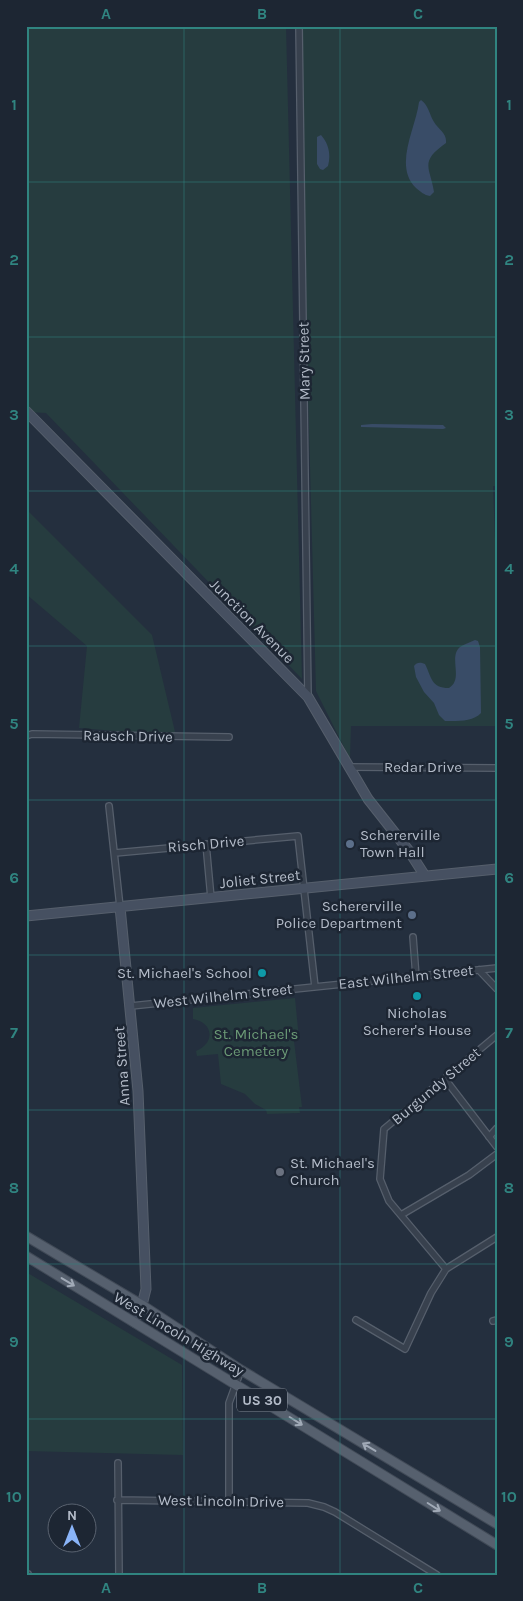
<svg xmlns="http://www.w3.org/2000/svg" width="523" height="1601" viewBox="0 0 523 1601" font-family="Karla,sans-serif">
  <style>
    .green { fill: #263c3f }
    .water { fill: #394c67 }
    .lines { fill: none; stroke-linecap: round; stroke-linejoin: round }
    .street-casing { stroke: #565f6c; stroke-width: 8 }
    .secondary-casing { stroke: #565f6c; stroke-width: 11 }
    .primary-casing { stroke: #414a57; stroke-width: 11 }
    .street { stroke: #38414e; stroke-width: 5.5 }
    .secondary { stroke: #465061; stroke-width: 9 }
    .primary { stroke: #56606e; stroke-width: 9 }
    .oneway { stroke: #a1aab7 }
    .grid { fill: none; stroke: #308480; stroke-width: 1; stroke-opacity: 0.55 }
    .service-dot { fill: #5c6f8a; stroke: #1d2633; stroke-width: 2 }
    .culture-dot { fill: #0f9aa8; stroke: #1d2633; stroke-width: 2 }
    .worship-dot { fill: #6b7280; stroke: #1d2633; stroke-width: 2 }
    .labels { text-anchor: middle; stroke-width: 5; stroke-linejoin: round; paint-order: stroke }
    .shield { fill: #1d2633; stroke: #878f9c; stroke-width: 1 }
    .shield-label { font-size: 14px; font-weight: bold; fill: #b4bcc9 }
    .street-label { font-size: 15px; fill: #b4bcc9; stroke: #1d2633 }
    .poi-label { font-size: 15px; fill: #b4bcc9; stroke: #1d2633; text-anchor: start }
    .park-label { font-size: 15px; fill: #6b9a76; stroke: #1d2633 }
    .neatline { fill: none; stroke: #308480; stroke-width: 2 }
    .grid-label { font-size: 16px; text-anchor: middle; font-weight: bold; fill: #308480 }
  </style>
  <rect width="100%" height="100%" fill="#242f3e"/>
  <path class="green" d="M26,26H286L302,679L46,413L26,412Z
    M302,26H497V486H493L497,591V726H351L350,759L316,691L300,91Z
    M26,509L152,635L176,736L79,728L87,646L26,594Z
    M295,998L299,1039L294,1041L302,1107H299L300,1113L267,1114L266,1110L255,1104L245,1094L221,1084L218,1054L197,1056L196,1051C215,1043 214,1023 193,1019V1008Z
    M26,1272L182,1365L183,1455L26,1451Z"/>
  <path class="water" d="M421,100C429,106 429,114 434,122C439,130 447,133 446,143C419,162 430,167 434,192L430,196C424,195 421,192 416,188C393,166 416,128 419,102Z
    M321,135C329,144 331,155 328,166L323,170L320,169L317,164V137Z
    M372,424L443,425L446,428L443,429L361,427V425Z
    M475,640L478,641L480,647L481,713C473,722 457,721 445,721L439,715L434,703L424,692L416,677L414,666C417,662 420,662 425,664C432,678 431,688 449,688C464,679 448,657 460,647C464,644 471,642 475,640Z"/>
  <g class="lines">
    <defs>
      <path id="street" d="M299,26L308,697
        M26,736L32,734L229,737
        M349,767L497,768
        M109,806L120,907
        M206,844L211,898
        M115,853L298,836L315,987
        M413,937L416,977
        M479,970L497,989
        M131,1006L497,968
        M445,1079L497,1147
        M489,1137L497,1128
        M401,1215L469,1175L497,1154
        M446,1269L389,1201L380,1179L384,1129L497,1035
        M356,1320L405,1349L431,1293L446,1269L497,1237
        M493,1321L497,1320
        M118,1463L119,1575
        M117,1500L308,1503L324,1507L335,1512L437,1575
        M229,1501V1403L241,1370
        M28,1574V1575"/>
      <path id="secondary" d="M26,411L308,697L368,799L409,851L425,876
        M120,907L138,1091L146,1289L142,1305L134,1322
        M26,916L497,869"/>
      <path id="primary" d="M26,1236L142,1305L241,1370L497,1524
        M26,1256L497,1545"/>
    </defs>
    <use href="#street" class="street-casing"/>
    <use href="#secondary" class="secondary-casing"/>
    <use href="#primary" class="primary-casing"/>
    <use href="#street" class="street"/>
    <use href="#secondary" class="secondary"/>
    <use href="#primary" class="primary"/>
  </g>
  <defs><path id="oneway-shaft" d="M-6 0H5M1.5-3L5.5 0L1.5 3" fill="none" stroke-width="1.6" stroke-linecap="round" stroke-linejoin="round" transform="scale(1.25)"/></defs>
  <g class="oneway">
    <use href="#oneway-shaft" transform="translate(68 1282) rotate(31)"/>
    <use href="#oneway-shaft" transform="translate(296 1421) rotate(32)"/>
    <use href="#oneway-shaft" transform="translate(369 1447) rotate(-149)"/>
    <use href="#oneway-shaft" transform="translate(434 1507) rotate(32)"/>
  </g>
  <path class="grid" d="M184,26V1575M340,26V1575M26,182H497M26,337H497M26,491H497M26,646H497M26,800H497M26,955H497M26,1110H497M26,1264H497M26,1419H497"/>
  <g class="service-dot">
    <circle cx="350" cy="844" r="5"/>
    <circle cx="412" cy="915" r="5"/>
  </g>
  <g class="culture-dot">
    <circle cx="262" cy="973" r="5"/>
    <circle cx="417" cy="996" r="5"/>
  </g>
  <circle class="worship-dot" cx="280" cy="1172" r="5"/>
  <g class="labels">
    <rect class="shield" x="237" y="1388.5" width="50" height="23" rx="4"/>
    <g class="shield-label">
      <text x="262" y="1405">US 30</text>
    </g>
    <g class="street-label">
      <text transform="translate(304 361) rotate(-91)" y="5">Mary Street</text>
      <text transform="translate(252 621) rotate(45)" y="5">Junction Avenue</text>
      <text transform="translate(128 736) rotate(1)" y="5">Rausch Drive</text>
      <text x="423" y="772">Redar Drive</text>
      <text transform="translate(206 844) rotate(-5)" y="5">Risch Drive</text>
      <text transform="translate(260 879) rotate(-6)" y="5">Joliet Street</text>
      <text transform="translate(406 977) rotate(-6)" y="5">East Wilhelm Street</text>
      <text transform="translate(223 996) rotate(-6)" y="5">West Wilhelm Street</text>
      <text transform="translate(122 1066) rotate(-94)" y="5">Anna Street</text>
      <text transform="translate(436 1086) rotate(-40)" y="5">Burgundy Street</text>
      <text transform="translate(179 1334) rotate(31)" y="5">West Lincoln Highway</text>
      <text transform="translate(221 1501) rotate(1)" y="5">West Lincoln Drive</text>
    </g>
    <g class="poi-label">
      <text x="360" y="840">Schererville<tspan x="360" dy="17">Town Hall</tspan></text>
      <text x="402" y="911" text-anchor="end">Schererville<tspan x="402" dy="17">Police Department</tspan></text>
      <text x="252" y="978" text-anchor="end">St. Michael's School</text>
      <text x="417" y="1018" text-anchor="middle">Nicholas<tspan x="417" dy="17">Scherer's House</tspan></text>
      <text x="290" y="1168">St. Michael's<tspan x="290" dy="17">Church</tspan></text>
    </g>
    <g class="park-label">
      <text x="256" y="1039">St. Michael's<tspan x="256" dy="17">Cemetery</tspan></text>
    </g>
  </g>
  <rect width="523" height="1601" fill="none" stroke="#1d2633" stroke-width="55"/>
  <g transform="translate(72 1528)"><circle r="24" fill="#1d2633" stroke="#59626f"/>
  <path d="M0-4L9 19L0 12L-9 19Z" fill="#8ab4f8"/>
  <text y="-8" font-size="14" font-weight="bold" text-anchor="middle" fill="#b4bcc9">N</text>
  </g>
  <rect x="28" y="28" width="468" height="1546" class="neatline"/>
  <g class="grid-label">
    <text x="106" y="19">A</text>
    <text x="262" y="19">B</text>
    <text x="418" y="19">C</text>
    <text x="14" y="110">1</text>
    <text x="509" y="110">1</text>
    <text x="14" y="265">2</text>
    <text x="509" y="265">2</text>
    <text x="14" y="420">3</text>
    <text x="509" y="420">3</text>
    <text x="14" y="574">4</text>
    <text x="509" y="574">4</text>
    <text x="14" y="729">5</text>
    <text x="509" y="729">5</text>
    <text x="14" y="883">6</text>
    <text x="509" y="883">6</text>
    <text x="14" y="1038">7</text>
    <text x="509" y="1038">7</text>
    <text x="14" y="1193">8</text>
    <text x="509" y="1193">8</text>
    <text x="14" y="1347">9</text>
    <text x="509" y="1347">9</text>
    <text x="14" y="1502">10</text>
    <text x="509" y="1502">10</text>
    <text x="106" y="1593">A</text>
    <text x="262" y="1593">B</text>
    <text x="418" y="1593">C</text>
  </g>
</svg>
